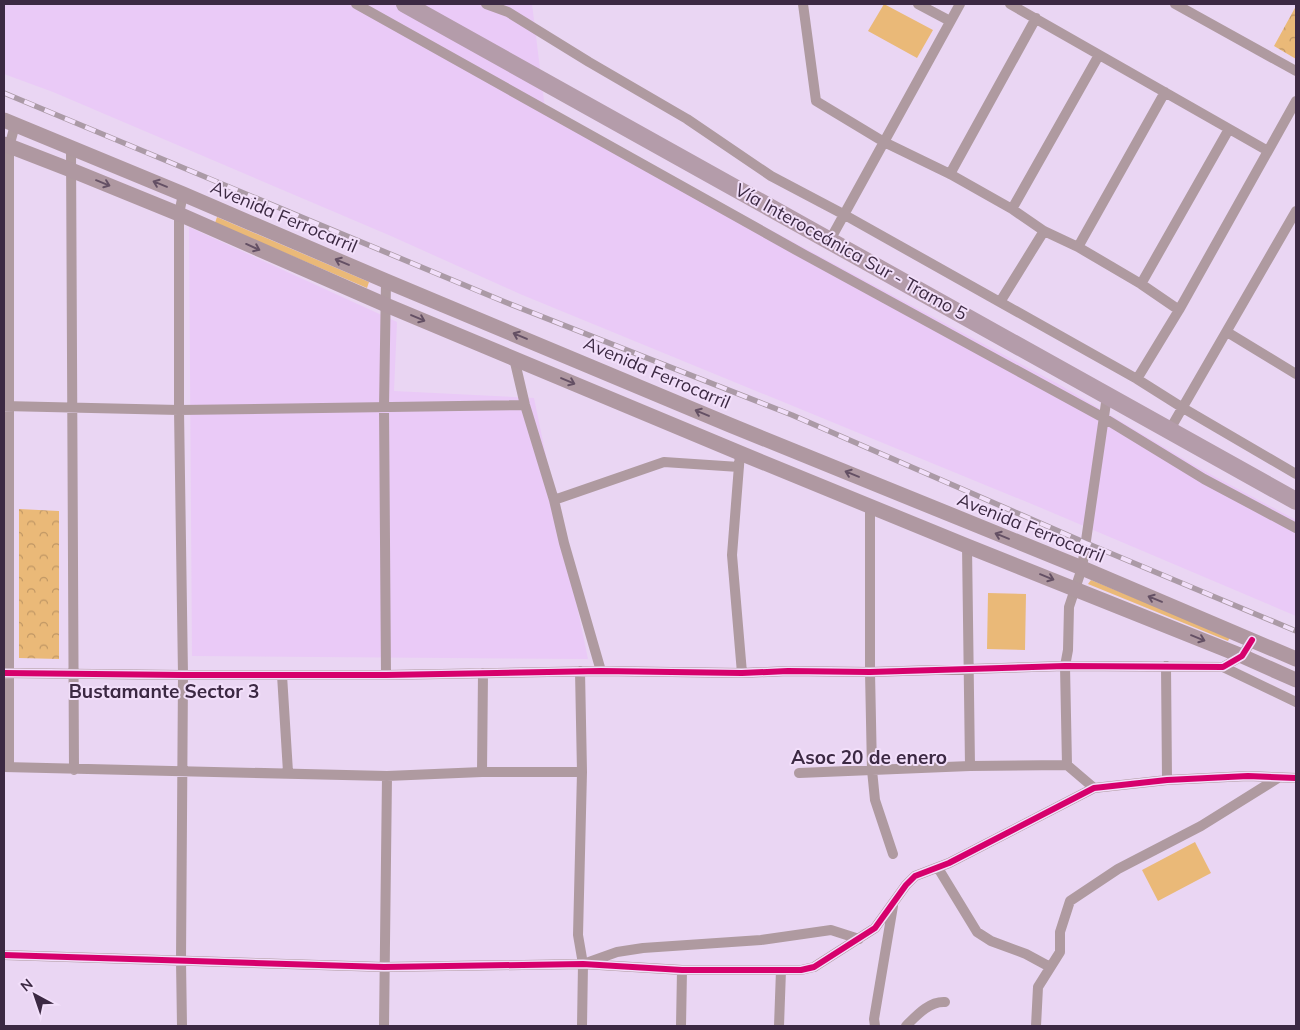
<svg xmlns="http://www.w3.org/2000/svg" width="1300" height="1030" viewBox="0 0 1300 1030" font-family="Mulish,sans-serif">
  <style>
    .built { fill: #eacaf7 }
    .green { fill: #eab978 }
    .forest { fill: url(#forest-crowns) }
    .lines { fill: none; stroke-linecap: round; stroke-linejoin: round }
    .minor { stroke: #af9aa0; stroke-width: 10 }
    .secondary { stroke: #af98a1; stroke-width: 15 }
    .trunk { stroke: #b49caa; stroke-width: 18 }
    .rail-casing { stroke: #ab9aa6; stroke-width: 5.5 }
    .rail { stroke: #f2dffa; stroke-width: 4; stroke-dasharray: 11; stroke-linecap: butt }
    .cycleway-casing { stroke: #f2dffa; stroke-width: 9 }
    .cycleway { stroke: #d6006c; stroke-width: 6 }
    .oneway { stroke: #645064 }
    .labels { text-anchor: middle; stroke-width: 4; stroke-linejoin: round; paint-order: stroke }
    .street-label { font-size: 18px; fill: #3c2943; stroke: #f2dffa }
    .neighbourhood-label { font-size: 19px; font-weight: bold; fill: #3c2943; stroke: #f2dffa }
  </style>
  <defs>
    <pattern id="forest-crowns" width="20" height="18" patternUnits="userSpaceOnUse" patternTransform="scale(1.25)"><rect width="20" height="18" fill="#eab978"/><path d="M2 6a3 3 0 1 1 6 0M12 15a3 3 0 1 1 6 0" fill="none" stroke="#bf9664"/></pattern>
  </defs>
  <rect width="100%" height="100%" fill="#ead6f3"/>
  <path class="built" d="M4,4H532L545,109L1060,385L1197,467L1296,520V616L1039,507L520,294L391,236L53,92L4,74Z
    M189,227L397,322L394,391L534,398L588,659L192,656Z"/>
  <path class="green" d="M884,4L933,30L917,58L868,31Z
    M217,217L369,282L367,288L215,223Z
    M1091,580L1230,637L1228,641L1088,584Z
    M988,593L1026,594L1025,650L987,649Z
    M1195,842L1211,873L1158,901L1142,870Z"/>
  <path class="forest" d="M1296,6V59L1274,46Z
    M19,509L59,511V659L19,658Z"/>
  <g class="lines">
    <path class="minor" d="M356,4L805,255L1104,418L1204,479L1296,528
      M486,4L508,12L589,62L687,119L771,176L843,214L1137,379L1183,408L1296,474
      M803,4L816,101L884,142L950,174L1012,209L1044,231L1078,247L1141,284L1179,310
      M918,4L950,21
      M1010,4L1268,151
      M1175,4L1296,71
      M71,148L74,770
      M950,174L1036,18
      M1012,209L1099,55
      M830,240L960,4
      M1078,247L1165,92
      M386,281L384,407L386,675
      M1141,284L1229,129
      M1000,302L1044,231
      M1227,332L1296,374
      M514,358L525,405L554,500L564,543L601,671
      M1137,379L1179,310L1296,101
      M4,406L179,410L525,405
      M1169,431L1296,211
      M740,453L732,555L742,673
      M554,500L664,462L739,467
      M870,506V672L872,770L875,800L893,854
      M967,546L970,766
      M1166,666L1167,780
      M1223,667L1296,702
      M580,671L582,772L578,935L583,964L582,1026
      M4,673L183,675H386L601,671L742,673L788,671L870,672L1065,666L1223,667L1242,656L1252,640
      M282,675L288,772
      M1067,765L1065,666L1068,650L1069,607L1082,568L1107,396
      M4,767L387,776L482,772H582
      M9,767V147L15,125
      M482,772L483,673
      M799,773L970,766L1067,765L1094,788
      M938,868L977,932L991,941L1026,954L1050,967
      M4,955L384,967L583,964L682,970H801L814,967L875,928L906,885L915,876L949,863L1094,788L1167,780L1248,776L1296,778
      M589,962L617,952L643,948L761,940L831,930L859,939
      M182,1026L181,961L183,675L179,410V214L183,194
      M384,1026L387,776
      M681,1026L682,970
      M779,1026L781,970
      M875,1026L874,1019L893,906
      M906,1026C916,1016 929,1001 945,1002
      M1036,1026L1038,987L1060,952V932L1070,901L1118,869L1201,826L1278,778"/>
    <path class="secondary" d="M4,120L183,194L386,281L730,425L1082,568L1296,659
      M4,144L71,170L179,214L386,305L740,453L967,546L1242,656L1296,680"/>
    <path class="trunk" d="M405,4L1296,501"/>
    <defs>
      <path id="rail" d="M4,93L505,302L792,415L1086,543L1296,631"/>
    </defs>
    <use href="#rail" class="rail-casing"/>
    <use href="#rail" class="rail"/>
    <defs>
      <path id="cycleway" d="M4,673L183,675H386L601,671L742,673L788,671L870,672L1065,666L1223,667L1242,656L1252,640
        M4,955L384,967L583,964L682,970H801L814,967L875,928L906,885L915,876L949,863L1094,788L1167,780L1248,776L1296,778"/>
    </defs>
    <use href="#cycleway" class="cycleway-casing"/>
    <use href="#cycleway" class="cycleway"/>
  </g>
  <defs><path id="oneway-shaft" d="M-6 0H5M1.5-3L5.5 0L1.5 3" fill="none" stroke-width="1.6" stroke-linecap="round" stroke-linejoin="round" transform="scale(1.25)"/></defs>
  <g class="oneway">
    <use href="#oneway-shaft" transform="translate(103 183) rotate(22)"/>
    <use href="#oneway-shaft" transform="translate(160 184) rotate(-158)"/>
    <use href="#oneway-shaft" transform="translate(253 247) rotate(24)"/>
    <use href="#oneway-shaft" transform="translate(342 262) rotate(-157)"/>
    <use href="#oneway-shaft" transform="translate(418 318) rotate(23)"/>
    <use href="#oneway-shaft" transform="translate(520 336) rotate(-157)"/>
    <use href="#oneway-shaft" transform="translate(568 381) rotate(23)"/>
    <use href="#oneway-shaft" transform="translate(702 413) rotate(-157)"/>
    <use href="#oneway-shaft" transform="translate(852 474) rotate(-158)"/>
    <use href="#oneway-shaft" transform="translate(1002 536) rotate(-158)"/>
    <use href="#oneway-shaft" transform="translate(1047 577) rotate(22)"/>
    <use href="#oneway-shaft" transform="translate(1155 599) rotate(-158)"/>
    <use href="#oneway-shaft" transform="translate(1198 638) rotate(22)"/>
  </g>
  <g class="labels">
    <g class="street-label">
      <text transform="translate(284 217) rotate(23)" y="6">Avenida Ferrocarril</text>
      <text transform="translate(851 252) rotate(29)" y="6">Vía Interoceánica Sur - Tramo 5</text>
      <text transform="translate(657 373) rotate(23)" y="6">Avenida Ferrocarril</text>
      <text transform="translate(1031 528) rotate(22)" y="6">Avenida Ferrocarril</text>
    </g>
    <g class="neighbourhood-label">
      <text x="164" y="698">Bustamante Sector 3</text>
      <text x="869" y="764">Asoc 20 de enero</text>
    </g>
  </g>
  <rect width="1300" height="1030" fill="none" stroke="#3c2943" stroke-width="10"/>
  <g transform="translate(35 995) rotate(320)" stroke="#f2dffa" stroke-width="4" paint-order="stroke">
  <path d="M0-4L9 19L0 12L-9 19Z" fill="#3c2943"/>
  <text y="-8" font-size="14" font-weight="bold" text-anchor="middle" fill="#3c2943">N</text>
  </g>
</svg>
